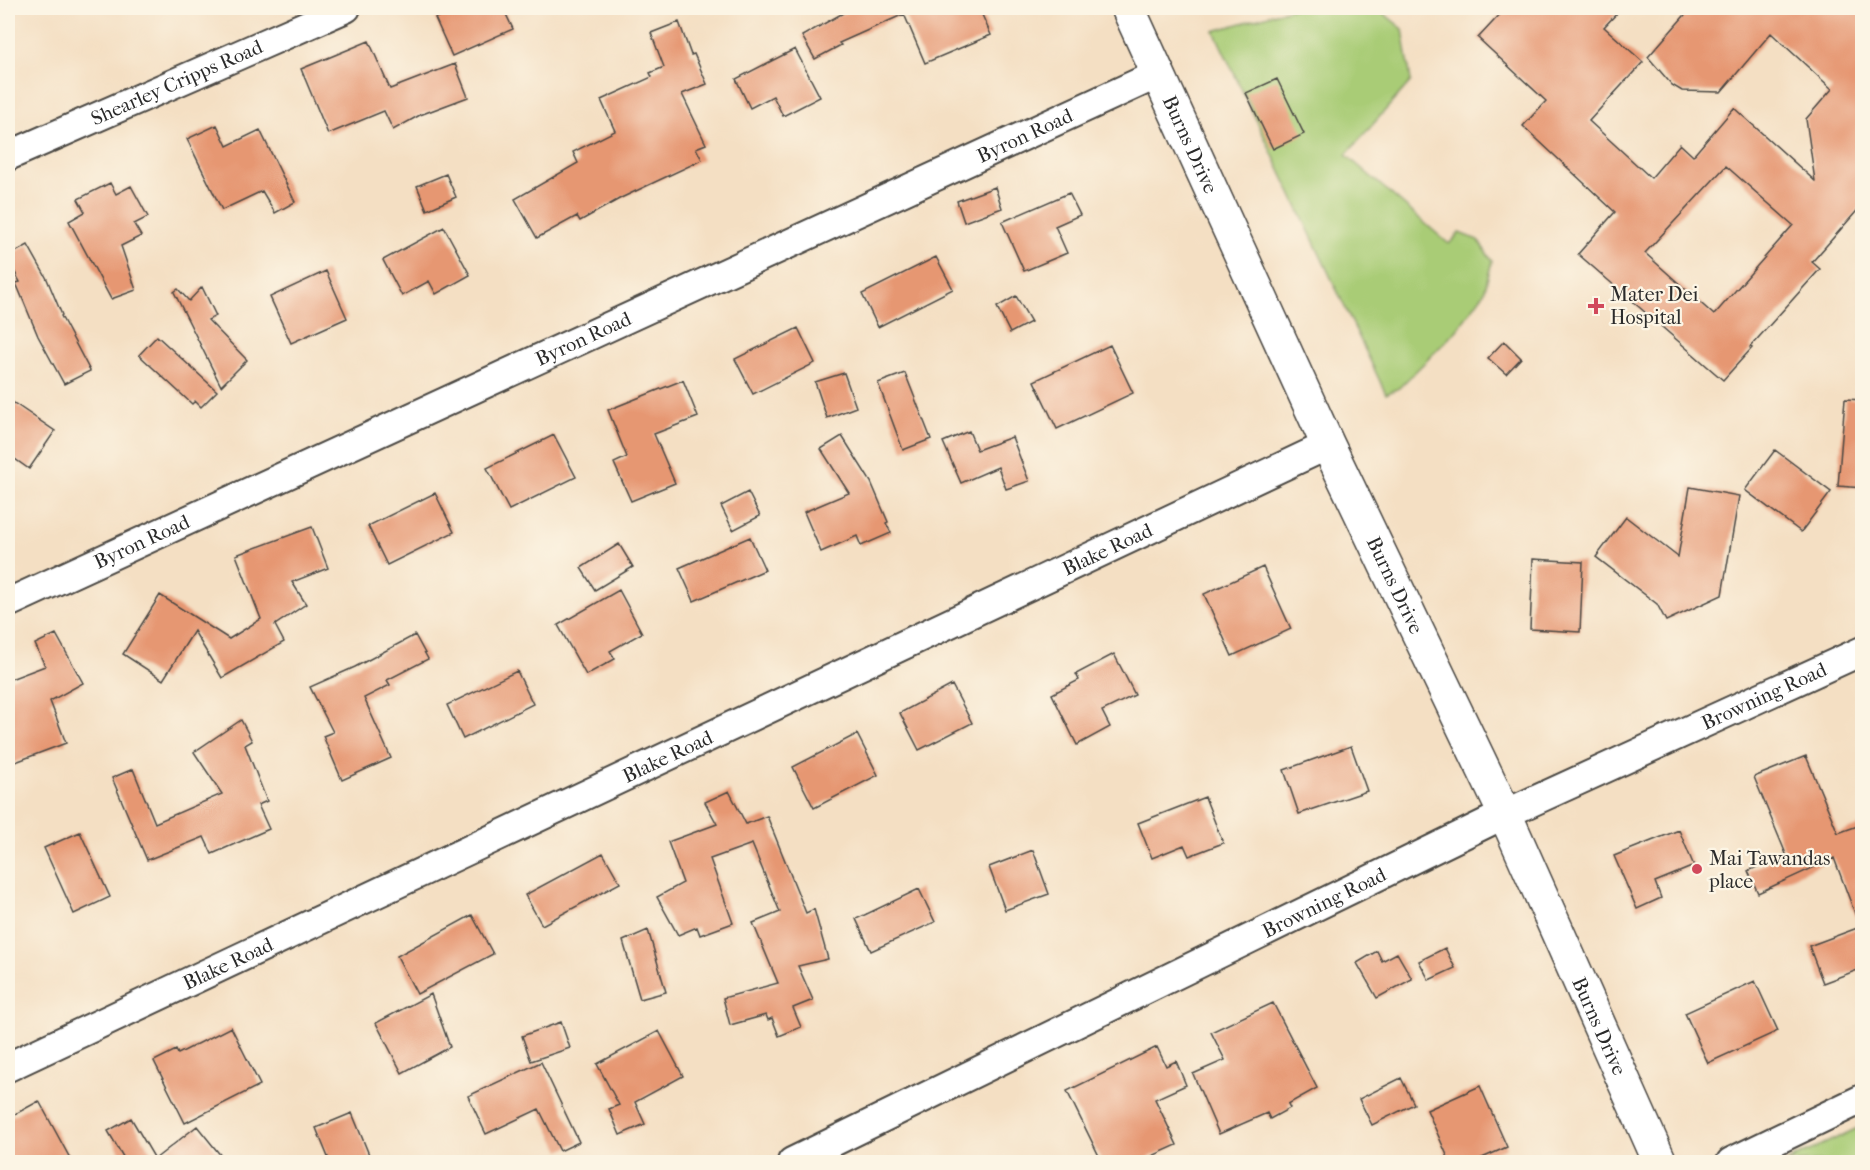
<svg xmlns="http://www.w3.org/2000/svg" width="1870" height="1170" viewBox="0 0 1870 1170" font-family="'IM FELL French Canon',serif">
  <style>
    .green { fill: #a9cc76; stroke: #6a7c50; stroke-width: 1.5 }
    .building { fill: #e69772; fill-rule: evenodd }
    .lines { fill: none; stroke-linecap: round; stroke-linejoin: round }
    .minor-casing { stroke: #494642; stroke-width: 32 }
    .secondary-casing { stroke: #494642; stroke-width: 36 }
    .minor { stroke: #fff; stroke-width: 28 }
    .secondary { stroke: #fff; stroke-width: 33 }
    .poi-dot { fill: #d1495b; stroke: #fcf5e5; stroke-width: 2 }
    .labels { text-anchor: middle; stroke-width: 4.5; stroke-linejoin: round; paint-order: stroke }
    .street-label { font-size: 20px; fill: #2b2b2b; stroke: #fcf5e5 }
    .poi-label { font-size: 20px; fill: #2b2b2b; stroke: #fcf5e5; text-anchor: start }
  </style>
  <rect width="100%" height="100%" fill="#fcf5e5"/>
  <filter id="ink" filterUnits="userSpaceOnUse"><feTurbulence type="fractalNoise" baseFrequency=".0167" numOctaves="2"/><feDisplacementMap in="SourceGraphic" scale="12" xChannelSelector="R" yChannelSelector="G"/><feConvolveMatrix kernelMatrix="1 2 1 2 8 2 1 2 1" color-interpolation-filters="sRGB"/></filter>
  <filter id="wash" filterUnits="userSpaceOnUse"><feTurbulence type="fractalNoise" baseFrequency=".008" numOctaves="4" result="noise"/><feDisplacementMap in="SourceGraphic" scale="24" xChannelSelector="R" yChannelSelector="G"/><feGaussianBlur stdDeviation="1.35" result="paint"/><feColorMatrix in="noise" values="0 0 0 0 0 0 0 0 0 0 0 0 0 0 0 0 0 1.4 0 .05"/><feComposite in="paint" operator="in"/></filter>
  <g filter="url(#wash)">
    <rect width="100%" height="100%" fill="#f4dfc3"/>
    <path class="green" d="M1293,8H1377L1403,29L1411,81L1346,155L1449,244L1459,233L1478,240L1492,261L1484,293L1457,330L1399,388L1386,394L1214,31Z
      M1862,1126V1162H1786Z"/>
    <g id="blocks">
      <path class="building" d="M460,8H503L513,29L452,56L435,18Z
        M852,8H979L991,35L925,63L904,14L839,43L841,45L815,59L802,36Z
        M1506,8H1622L1604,27L1643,62L1589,121L1651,178L1680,144L1693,156L1734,108L1815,181L1806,119L1832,89L1771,33L1721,92L1682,91L1672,85L1648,57L1691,8H1852L1863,17V204L1812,262L1820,269L1750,347L1752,348L1723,380L1578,254L1615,212L1523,126L1546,101L1478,38ZM1726,166L1793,225L1714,315L1645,253Z
        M679,22L691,55L694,54L707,84L682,94L706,144L696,148L702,160L621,198L580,221L577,216L537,238L515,199L578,163L573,152L615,131L601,100L652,77L650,73L664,67L651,33Z
        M369,41L390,89L455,64L468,97L420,115L393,130L384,111L328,134L301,69Z
        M795,49L820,97L783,116L773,96L750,108L736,79Z
        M1277,79L1304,134L1273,149L1246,93Z
        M217,125L227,146L260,130L295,202L275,213L262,191L222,210L187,139Z
        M446,174L456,197L427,210L417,186Z
        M110,183L116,194L131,186L148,217L134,224L141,236L121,246L136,290L111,299L69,221L85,212L78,199Z
        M995,187L1002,208L964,222L957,201Z
        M1069,193L1080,215L1055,226L1067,253L1024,271L1002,222Z
        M444,227L470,275L436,294L429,281L402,296L383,260Z
        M28,245L47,279L62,315L61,316L90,371L64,384L38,336L16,283L20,282L8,259V256Z
        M936,257L953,289L878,327L862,294Z
        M326,271L347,318L291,343L270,297Z
        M202,287L216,316L208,320L247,360L221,386L174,292L178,289L189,301Z
        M1016,296L1031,322L1010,333L997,307Z
        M798,328L815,363L753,394L735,359Z
        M157,336L217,391L201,407L195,401L192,404L139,355Z
        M1504,341L1521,358L1506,374L1488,358Z
        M1110,345L1133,393L1057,429L1034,381Z
        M844,373L856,407L827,418L815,382Z
        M905,373L931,439L903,450L878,383Z
        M683,380L698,417L654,434L675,483L631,501L614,463L627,457L608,410Z
        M8,399L55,431L29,469L8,454Z
        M1845,399L1863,400V488L1838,486Z
        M969,431L977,450L1012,437L1029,481L1006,489L998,467L961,483L943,442Z
        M554,435L576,477L509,510L487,468Z
        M842,436L871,482L888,522L886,523L891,533L861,546L857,536L821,552L804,512L849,493L821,449Z
        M1775,450L1831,492L1801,532L1745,490Z
        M1690,487L1739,496L1722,595L1666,621L1657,604L1596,557L1626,517L1678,557Z
        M748,492L760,516L733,530L721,506Z
        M435,493L454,532L387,565L368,526Z
        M312,527L328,568L292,582L306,604L275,625L284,642L222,678L194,631L163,680L123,654L160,595L229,639L261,619L236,555Z
        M750,537L765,570L694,601L679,568Z
        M619,544L633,567L595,590L581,568Z
        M1533,559L1583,562L1580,632L1530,629Z
        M1263,567L1291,629L1232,656L1204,594Z
        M619,590L642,633L610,651L615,659L586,675L558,625Z
        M56,634L83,683L50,701L66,743L13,763L8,747V680L45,666L35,644Z
        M415,635L428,659L387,680L390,685L364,698L391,758L342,780L323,736L333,732L310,687L355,667Z
        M1114,654L1135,695L1102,711L1110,727L1077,745L1052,694L1079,680L1076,674Z
        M517,671L533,704L463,739L447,705Z
        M952,685L972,723L919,750L900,713Z
        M241,720L252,741L245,745L267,801L258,805L269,829L212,854L204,837L147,860L112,778L133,769L155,823L222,794L194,752Z
        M857,734L878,775L814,808L793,767Z
        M1351,746L1367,791L1299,814L1284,770Z
        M1806,756L1838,833L1863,824V968L1823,983L1809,946L1860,927L1834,858L1758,893L1748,871L1786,854L1754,777Z
        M729,791L746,824L767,816L806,913L814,909L828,959L798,966L813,1000L793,1008L801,1027L779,1036L772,1018L768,1020L766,1015L730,1025L723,998L778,983L753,923L780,912L752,844L710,859L733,923L700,935L697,927L678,935L657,897L683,883L668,842L717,824L705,802Z
        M1205,797L1223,843L1189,856L1184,845L1152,858L1138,823Z
        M1679,830L1694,866L1655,882L1661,898L1637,909L1614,856Z
        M80,832L110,897L74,914L44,848Z
        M1033,850L1049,894L1005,910L989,867Z
        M603,853L620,883L542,925L525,895Z
        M919,889L935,922L871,951L856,919Z
        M472,915L493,954L417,994L397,956Z
        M648,930L666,992L640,999L623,941Z
        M1445,948L1455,968L1429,980L1419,961Z
        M1377,951L1382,961L1397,953L1412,979L1377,998L1357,963Z
        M1755,981L1778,1031L1708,1063L1685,1013Z
        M431,994L450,1047L402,1073L376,1023Z
        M1273,1003L1317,1088L1288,1104L1290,1108L1270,1119L1267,1113L1219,1134L1193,1074L1225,1060L1211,1032Z
        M561,1022L570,1048L531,1061L522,1036Z
        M231,1027L260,1085L185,1123L154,1061L176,1050L178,1054Z
        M659,1031L683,1076L635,1102L645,1124L620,1135L609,1109L619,1105L597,1064Z
        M1157,1047L1166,1066L1176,1061L1186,1085L1155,1099L1177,1145L1139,1162H1102L1067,1091Z
        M541,1062L579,1142L560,1151L539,1109L486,1134L468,1096Z
        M1401,1078L1414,1104L1372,1125L1359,1099Z
        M1480,1086L1507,1147L1473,1162H1450L1427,1110Z
        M39,1101L72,1162H8V1118Z
        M352,1113L372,1162H330L316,1128Z
        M131,1118L155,1159L197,1126L226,1162H126L108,1131Z"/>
    </g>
  </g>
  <g filter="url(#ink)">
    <use href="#blocks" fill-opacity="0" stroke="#494642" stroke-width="1.5"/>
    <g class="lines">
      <defs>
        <g id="minor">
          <path id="s1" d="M8,156L346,8"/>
          <path id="s2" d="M8,603L1158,74"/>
          <path id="s3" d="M8,1067L1328,445"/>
          <path id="s4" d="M792,1162L1505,814L1862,651"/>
          <path d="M1731,1162L1862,1099"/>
        </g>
        <g id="secondary">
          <path id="s5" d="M1128,8L1328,445L1505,814L1660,1162"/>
        </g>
      </defs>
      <use href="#minor" class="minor-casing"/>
      <use href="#secondary" class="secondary-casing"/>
      <use href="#minor" class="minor"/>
      <use href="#secondary" class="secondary"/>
    </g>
  </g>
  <g class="poi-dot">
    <path d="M1593 297h6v6h6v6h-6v6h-6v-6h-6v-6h6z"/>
    <circle cx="1697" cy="869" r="6"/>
  </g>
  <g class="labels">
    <g class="street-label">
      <text dy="7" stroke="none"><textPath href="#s1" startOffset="184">Shearley Cripps Road</textPath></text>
      <text dy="7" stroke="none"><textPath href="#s2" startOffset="1119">Byron Road</textPath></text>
      <text dy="7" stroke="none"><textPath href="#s5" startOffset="150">Burns Drive</textPath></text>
      <text dy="7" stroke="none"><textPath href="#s2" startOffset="633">Byron Road</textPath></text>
      <text dy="7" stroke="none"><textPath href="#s2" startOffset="147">Byron Road</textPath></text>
      <text dy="7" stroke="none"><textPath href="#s3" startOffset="1215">Blake Road</textPath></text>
      <text dy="7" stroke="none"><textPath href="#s5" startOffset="636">Burns Drive</textPath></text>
      <text dy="7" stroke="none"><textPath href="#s4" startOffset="1078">Browning Road</textPath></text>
      <text dy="7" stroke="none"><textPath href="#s3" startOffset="729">Blake Road</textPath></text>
      <text dy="7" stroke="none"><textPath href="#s4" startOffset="592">Browning Road</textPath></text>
      <text dy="7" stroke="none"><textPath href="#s3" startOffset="243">Blake Road</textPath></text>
      <text dy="7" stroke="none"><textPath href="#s5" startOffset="1122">Burns Drive</textPath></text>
    </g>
    <g class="poi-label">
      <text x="1610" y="301">Mater Dei<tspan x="1610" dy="23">Hospital</tspan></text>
      <text x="1709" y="865">Mai Tawandas<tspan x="1709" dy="23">place</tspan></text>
    </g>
  </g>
  <rect width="1870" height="1170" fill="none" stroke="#fcf5e5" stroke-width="30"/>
</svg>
